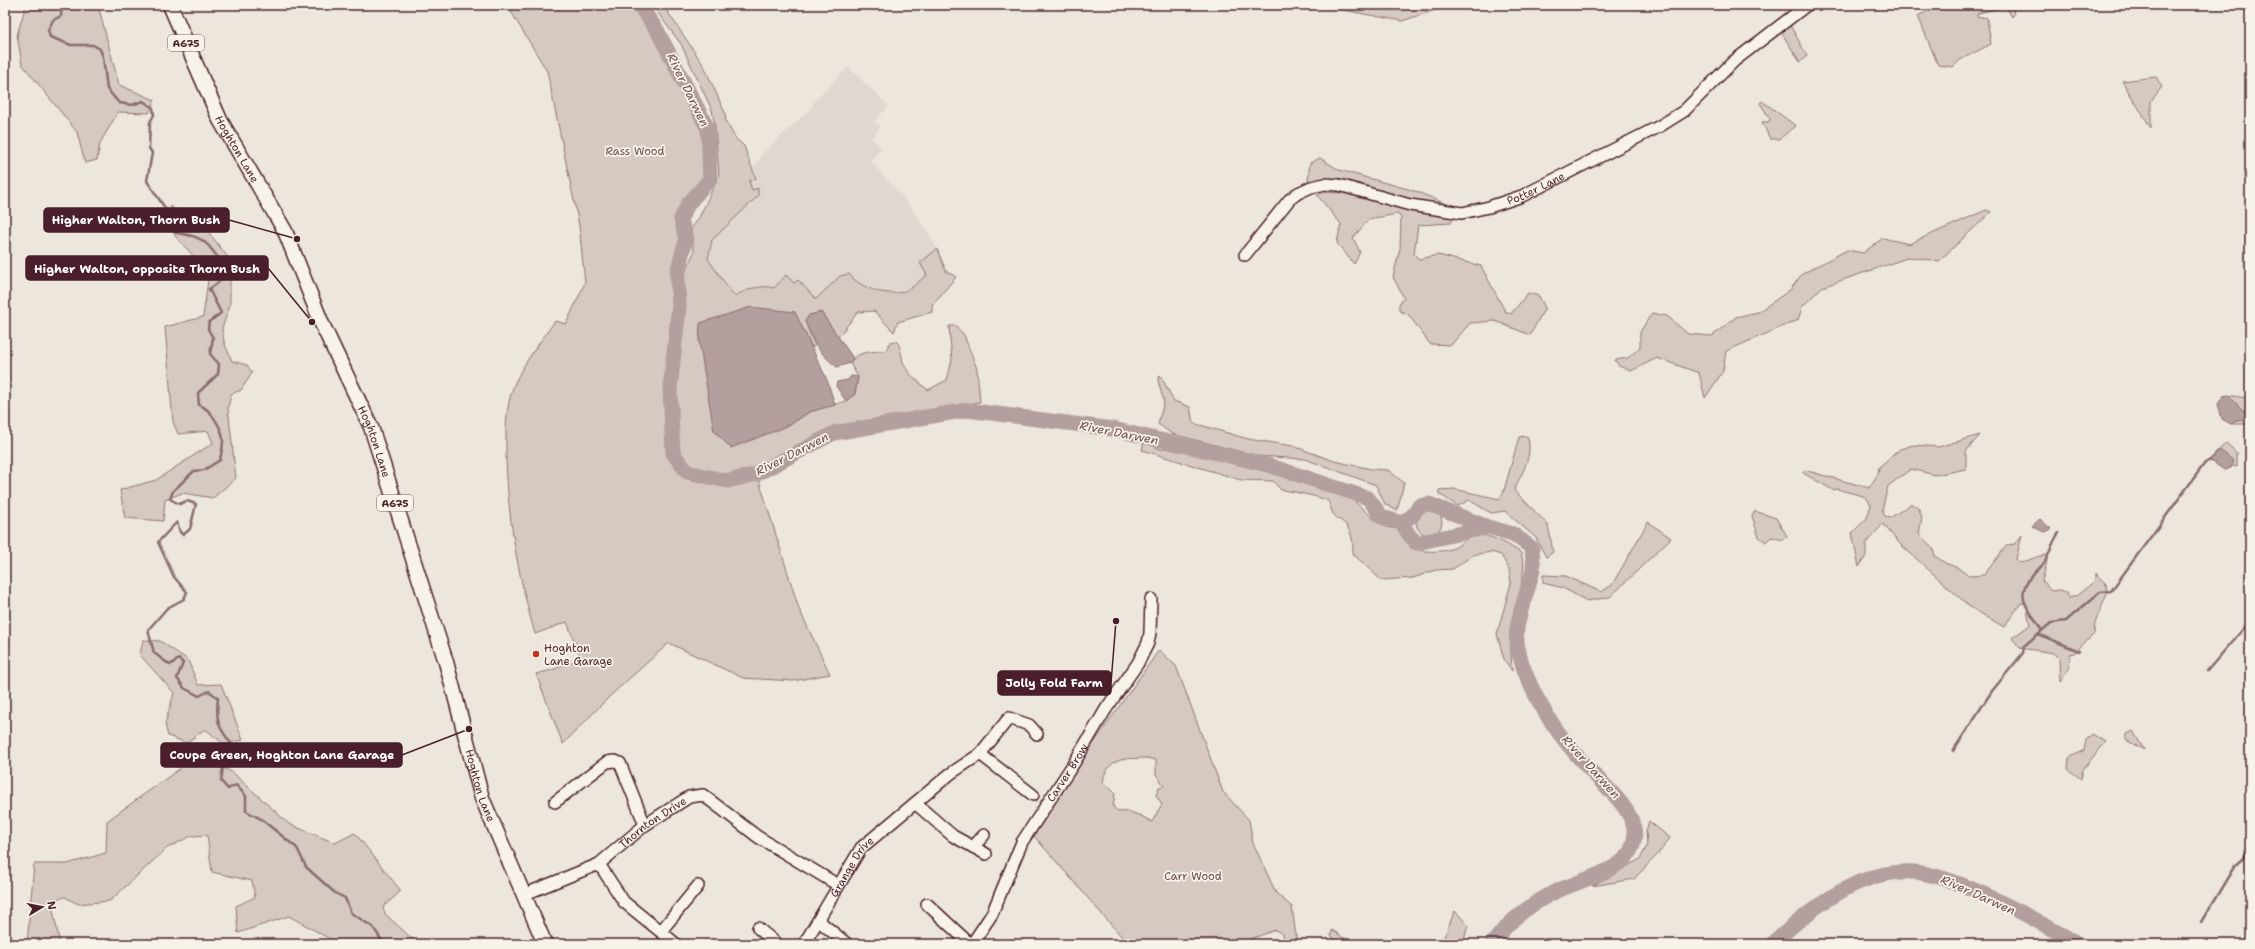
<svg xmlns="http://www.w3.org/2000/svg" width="2255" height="949" viewBox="0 0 2255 949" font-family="'Shantell Sans',sans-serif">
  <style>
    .built { fill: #e0d7d0 }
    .green { fill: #d5c9c2; stroke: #907476; fill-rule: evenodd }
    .water { fill: #b39f9d; stroke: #896c6f }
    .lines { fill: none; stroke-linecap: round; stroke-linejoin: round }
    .stream { stroke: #896c6f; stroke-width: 2.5 }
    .river { stroke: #b39f9d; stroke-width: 15 }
    .minor-casing { stroke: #4a1f2b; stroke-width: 14 }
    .major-casing { stroke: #4a1f2b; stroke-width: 17 }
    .minor { stroke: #f7f3e8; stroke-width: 11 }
    .major { stroke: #f7f3e8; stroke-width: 14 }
    .poi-dot { fill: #c8321e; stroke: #f7f3e8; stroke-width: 1.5 }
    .labels { text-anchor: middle; stroke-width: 3.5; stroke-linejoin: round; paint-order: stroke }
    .shield { fill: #f7f3e8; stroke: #7e5f64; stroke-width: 1 }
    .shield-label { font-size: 10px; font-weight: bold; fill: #4a1f2b }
    .street-label { font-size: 11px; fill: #4a1f2b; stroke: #f7f3e8 }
    .park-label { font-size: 11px; fill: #6d4a51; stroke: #f7f3e8 }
    .poi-label { font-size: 11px; fill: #4a1f2b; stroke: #f7f3e8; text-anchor: start }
    .water-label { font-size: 12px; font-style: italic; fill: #6f4c53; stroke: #f7f3e8 }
    .leader { fill: none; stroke: #4a1f2b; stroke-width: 1.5 }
    .callout-dot { fill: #4a1f2b; stroke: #f7f3e8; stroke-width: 1.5 }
    .callout { fill: #4a1f2b; stroke: #4a1f2b; stroke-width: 1.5 }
    .callout-label { font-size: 12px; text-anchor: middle; font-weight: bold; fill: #fff }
  </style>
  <rect width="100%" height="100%" fill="#ece6dd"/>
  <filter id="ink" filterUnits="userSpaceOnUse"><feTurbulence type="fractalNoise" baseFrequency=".025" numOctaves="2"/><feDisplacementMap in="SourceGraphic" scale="8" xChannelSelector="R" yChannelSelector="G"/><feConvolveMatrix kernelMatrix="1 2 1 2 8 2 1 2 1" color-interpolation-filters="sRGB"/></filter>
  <g filter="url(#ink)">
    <path class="built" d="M848,67L889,106L874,121L881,127L871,138L882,148L870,161L902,196L927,230L937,249L930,255L927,275L908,289L886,293L856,283L849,274L840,276L816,299L799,280L794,283L786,275L774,288L765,286L748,288L734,296L708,259L712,240L758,196V188L752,190L749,181L756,179L753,169L764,152L810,109L814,102Z"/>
    <path class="green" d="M26,5H98L119,85L155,100L149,113L118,112L100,143L97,160L85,163L77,132L22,64L17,35Z
      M507,5H632L653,33L704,130L707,178L687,200L679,219L683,240L674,273L676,307L668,389L670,453L685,475L727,484L758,477L799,609L830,674L793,681L743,678L669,643L611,695L563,744L536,674L552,670L581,658L567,622L535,634C518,575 507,515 506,454C506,430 505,408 514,385C524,362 541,341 555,321L566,324L585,283L579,225L547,71Z
      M652,5H663L704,66L725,113L726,122L736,139L744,146L756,179L749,181L752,190L758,188V196L712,240L708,259L734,296C747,290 758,284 774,288L786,275L794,283L798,280L816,299L840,276L849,274C861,289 891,299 909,289C916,285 921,279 927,275L920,263L937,249L946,271L956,277L932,305V312L898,322L894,332L874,311L858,312L838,337L821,312L805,321L815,346L812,347L794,312L790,425L809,412L846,401L855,394L858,377L850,363C859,349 873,353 886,350L890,342L897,341C901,348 901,354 903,362C907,374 919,382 928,390L947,380L952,360L949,326H956L964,335L977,369L980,402L828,429L755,471L725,477L691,468L677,452L674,389L685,273L694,252L691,229L699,218L719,175L715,126L712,110L681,44Z
      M1332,5H1451L1402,21L1332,8Z
      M1939,5H2012L2014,14L2012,17L2006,7L1978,13L1977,16L1987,18L1991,44L1960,60L1953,67L1938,65L1918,16Z
      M1790,25L1807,56L1800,62L1781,32Z
      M2156,77L2162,87L2151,101V128L2122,81Z
      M1762,101L1796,126L1779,139H1770L1762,122H1769L1770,119L1760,103Z
      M1320,158L1339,170L1415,191L1444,203L1443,207L1331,179L1308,181L1310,163Z
      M1325,192L1342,193L1454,218L1451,223L1418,225L1414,254L1419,259L1438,255L1481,266L1505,311L1511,314L1528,293L1539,296L1545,308L1530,335L1495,321L1470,323L1451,345L1430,344L1408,314L1399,311V304L1404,298L1393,277L1400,249L1401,217L1397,214L1369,219L1353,238L1360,252L1354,264L1337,243L1341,224L1317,195Z
      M171,206L188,222L203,225L230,260V305L222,328L224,342L232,361L247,365L252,373L241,390L231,394L228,408L236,478L213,498L182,493L165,500L163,521L125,518L120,490L156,480L213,443L208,431L178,434L173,422L165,327L203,317L209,273L176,237L167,223Z
      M1986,210L1991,212L1939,261L1910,257L1822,287L1802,307L1798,320L1726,351L1723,371L1705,398L1699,373L1657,358L1631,371L1619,366L1615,360L1628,358L1640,347V332L1652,313L1667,316L1688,334L1712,336L1736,317L1758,312L1790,290L1802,274L1847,250L1863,253L1883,238L1909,244Z
      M1160,375L1174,401L1190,407L1193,423L1248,439L1293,446L1334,461L1371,469L1388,470L1404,483L1397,511L1385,504L1376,485L1305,459L1258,456L1172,434L1158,424L1164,402L1158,381Z
      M2228,395L2246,398L2250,401V424H2231L2247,414Z
      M1980,435L1966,451V469L1935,475L1911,469L1888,486L1882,510L1885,516L1890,518L1911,504L1918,507L1922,517L1919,534L1933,548L1935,556L1945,563L1958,568L1969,576L1984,575L2007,545L2015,544L2022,535L2016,559L2020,563C2029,561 2035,556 2045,555L2047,561L2042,581L2051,591L2061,590L2067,593L2069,598L2076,596L2095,581V573L2106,584L2108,592L2095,622L2094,634L2074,653L2070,654L2069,669L2060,681L2059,658L2054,653L2020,648L2012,638L2030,625L2026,604L2021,603L2004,627L1970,607L1900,544L1883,524L1866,543V556L1859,567L1852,533L1867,518L1871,505L1866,497L1837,489L1833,490L1803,473L1804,470L1869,488L1878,474L1879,467L1900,449L1913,445L1938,447Z
      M1527,436C1534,454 1522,473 1514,490L1548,525L1553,552L1546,557L1536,538L1505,511L1491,513L1469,500L1458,506L1439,494V490L1454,489L1499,499L1503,494L1519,437Z
      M1144,442L1163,450L1167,446L1271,471L1352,499L1375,520L1386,527L1399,529L1411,548C1424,552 1446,554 1459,545C1462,543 1465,539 1469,537C1487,531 1506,543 1521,553L1524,566L1519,601L1510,635L1512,671L1504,659L1497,634L1511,583L1509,569L1501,555L1491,552L1473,555L1453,569L1436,570L1413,578L1381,580L1353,554C1353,544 1353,534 1346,525C1343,521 1337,519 1334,515C1331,512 1331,505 1328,501C1325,498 1288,490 1281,490L1273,481L1241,480L1142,450Z
      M2226,443L2237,453V467L2208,461Z
      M1416 522a13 13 0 1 1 26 0a13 13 0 1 1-26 0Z
      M1755,511L1776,518L1787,536L1783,540L1771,537L1766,542L1759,537L1752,516Z
      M1648,522L1671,538L1610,597L1587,601L1563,588L1543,583V575L1566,576L1601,592L1612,585Z
      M143,640L160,641L188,660L198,685L221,684L243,740L224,744L205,729L186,743L168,736L165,724L174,693L140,655Z
      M1159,650L1176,666L1223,792L1249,820L1253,843L1276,893L1292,907L1297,944H1286L1283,934L1275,930L1237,944H1128L1034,836L1093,744ZM1147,758L1156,760V774L1164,786L1159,787L1156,795L1162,804L1152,822C1142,816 1131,810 1119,812L1113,807L1115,793L1103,782C1107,756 1126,759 1147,758Z
      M2133,731L2144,750L2126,740V734Z
      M2092,734L2106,742L2083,769L2081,779L2068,769L2069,758L2084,750L2086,740Z
      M193,754L232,772L289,824L335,843L355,833L401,891L383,907L385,914L418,944H339L289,916L238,933L236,906L255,897L252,881L212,872L207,835L191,836L167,848L110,901L78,904L65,897L51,900L60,944H27L34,864H67L106,853L107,821L182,767L186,755Z
      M1649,821L1670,838L1658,854L1634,879L1592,886L1640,859L1647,846L1646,831Z
      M1455,911L1468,925L1463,944H1441Z
      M1332,930L1353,944H1342L1331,936Z"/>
    <path class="water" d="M751,307L795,312L827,380L835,405L809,412L790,425L731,448L714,431L699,341L700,323Z
      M821,312L853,358L850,363L837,367C818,352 814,343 805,321L809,315Z
      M851,376L858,377L855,394L846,401L836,386L837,382L848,380Z
      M2228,395L2247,414L2243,419L2235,420L2231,424L2222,419L2218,404L2223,396Z
      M2220,450L2234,461L2231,468L2224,470L2210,460Z
      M2040,519L2051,529L2044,532L2032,526Z"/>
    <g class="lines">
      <path class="stream" d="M62,5L61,16L53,20L48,30L50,37L71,45H93L100,49L103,57L107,89L119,103L132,105L143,101L153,108L154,115L150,122L149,148L152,153L147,181L169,214L176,233C191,235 203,237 212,250C217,256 218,259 225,264C227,276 218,284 209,289L221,313L209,322L208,329L213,338L210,354L219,364L218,374L198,393L199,405C210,408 223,429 223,441C223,447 221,454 220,460L204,470L194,471L173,491L170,499L179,504L187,501L196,504L190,529L183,535L180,532L177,522L158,542L174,577L187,592L184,599L167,608L148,630L154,653L170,665L179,659L183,663L177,678L184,688L199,696L209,691L218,698C215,725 220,729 236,750L223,767L221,781L228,789L236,785L246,796V811L261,819L297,848L306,867L335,893L345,898L351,913L373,927L382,941L388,944
        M2042,631C2033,613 2014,600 2029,579C2033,573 2040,569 2044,563C2050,555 2051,543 2059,533
        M2038,634L2079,651
        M2207,671L2250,621
        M1953,751L1992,691L2023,653L2024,646L2051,623L2066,621L2100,592L2111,591L2205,463L2210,460
        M2201,922L2234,867L2243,859L2250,846"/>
      <path class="river" d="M639,5L657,30L708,129L710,179L688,204L681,219L686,240L677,273L679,306L670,389L673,453L687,472L727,481L757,474L834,433L967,410L1113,429L1268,465L1368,498L1382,517L1402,523L1409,535L1417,543L1488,527L1513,534L1532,548C1532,555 1534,563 1533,569C1529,589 1520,608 1517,628C1513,656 1537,701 1552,723C1563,740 1577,756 1590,770C1610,792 1652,823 1627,856C1615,872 1576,882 1557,891C1532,903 1508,921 1492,944
        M1402,523L1413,515L1419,506L1429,504L1488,527
        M1772,944C1801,918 1835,889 1873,877C1888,873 1906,870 1921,873C1967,880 2037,921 2079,944"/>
      <defs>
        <g id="minor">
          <path id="s1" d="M1245,255L1289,200L1298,193L1311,187L1325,184L1339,185L1410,205L1462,213L1489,207L1522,196L1660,126L1684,111L1734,61L1807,5"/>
          <path d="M980,754L1033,795"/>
          <path d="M555,802L607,762L615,761L620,763L645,825"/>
          <path d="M915,803L953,836L986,854"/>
          <path d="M973,847L984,835"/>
          <path d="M599,864L624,902L676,944"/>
          <path id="s2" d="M523,895L599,864L645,825L689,797L703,795L758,837L838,885"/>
          <path d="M927,904L970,944"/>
          <path d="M819,921L847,944"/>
          <path d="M758,928L777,944"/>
          <path d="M661,931L698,886"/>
          <path id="s3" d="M804,944L861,848L950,774L980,754L1009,718L1029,725L1037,734"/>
          <path id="s4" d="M972,944L992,914L1022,842L1074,763L1106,709L1138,663L1148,643L1150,633L1151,599"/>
        </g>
        <g id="major">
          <path id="s5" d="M170,5L220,120L285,231L322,324L371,427L446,662L482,798L545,944"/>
        </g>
      </defs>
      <use href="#minor" class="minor-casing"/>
      <use href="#major" class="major-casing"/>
      <use href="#minor" class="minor"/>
      <use href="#major" class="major"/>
    </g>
  </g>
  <circle class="poi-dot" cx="536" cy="654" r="4"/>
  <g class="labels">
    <g class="shield">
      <rect x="168" y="35" width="36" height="16" rx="3"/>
      <rect x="377" y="495" width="36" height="16" rx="3"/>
    </g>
    <g class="shield-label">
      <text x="186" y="47">A675</text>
      <text x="395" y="507">A675</text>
    </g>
    <g class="street-label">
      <text dy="4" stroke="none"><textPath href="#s5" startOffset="159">Hoghton Lane</textPath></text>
      <text dy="4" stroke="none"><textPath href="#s1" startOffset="329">Potter Lane</textPath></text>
      <text dy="4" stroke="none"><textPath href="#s5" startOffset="483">Hoghton Lane</textPath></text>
      <text dy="4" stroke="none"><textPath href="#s4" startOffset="197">Carver Brow</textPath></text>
      <text dy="4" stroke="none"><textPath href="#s5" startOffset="843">Hoghton Lane</textPath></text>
      <text dy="4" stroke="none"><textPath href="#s2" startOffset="150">Thornton Drive</textPath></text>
      <text dy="4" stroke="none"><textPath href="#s3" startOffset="91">Grange Drive</textPath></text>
    </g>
    <g class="park-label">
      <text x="635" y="155">Rass Wood</text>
      <text x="1193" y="880">Carr Wood</text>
    </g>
    <g class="poi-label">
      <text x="544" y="652">Hoghton<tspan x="544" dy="13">Lane Garage</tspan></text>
    </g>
    <g class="water-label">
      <text transform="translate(688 90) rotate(64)" y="4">River Darwen</text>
      <text transform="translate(1119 433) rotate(11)" y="4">River Darwen</text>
      <text transform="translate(792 454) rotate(-27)" y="4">River Darwen</text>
      <text transform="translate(1591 767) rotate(48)" y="4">River Darwen</text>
      <text transform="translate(1978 895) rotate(24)" y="4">River Darwen</text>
    </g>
  </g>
  <path class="leader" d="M297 239L229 220M312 322L268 268M1116 621L1111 683M469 729L402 755"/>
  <g class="callout-dot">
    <circle cx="297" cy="239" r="4"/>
    <circle cx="312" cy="322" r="4"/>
    <circle cx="1116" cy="621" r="4"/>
    <circle cx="469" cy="729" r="4"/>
  </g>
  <g class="callout">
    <rect x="44" y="208" width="185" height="24" rx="4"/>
    <rect x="26" y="256" width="242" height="24" rx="4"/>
    <rect x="998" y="671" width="113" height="24" rx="4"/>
    <rect x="161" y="743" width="241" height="24" rx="4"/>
  </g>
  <g class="callout-label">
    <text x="136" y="224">Higher Walton, Thorn Bush</text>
    <text x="147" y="273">Higher Walton, opposite Thorn Bush</text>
    <text x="1054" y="687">Jolly Fold Farm</text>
    <text x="282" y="759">Coupe Green, Hoghton Lane Garage</text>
  </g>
  <rect width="2255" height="949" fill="none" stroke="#f7f3e8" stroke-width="20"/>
  <rect x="10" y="10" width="2235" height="929" fill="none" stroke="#4a1f2b" stroke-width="1.5" filter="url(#ink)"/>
  <g transform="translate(42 907) rotate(80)" stroke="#f7f3e8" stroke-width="3" paint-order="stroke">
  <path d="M0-3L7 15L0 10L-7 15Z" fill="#4a1f2b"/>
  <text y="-6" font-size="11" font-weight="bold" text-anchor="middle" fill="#4a1f2b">N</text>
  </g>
</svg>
